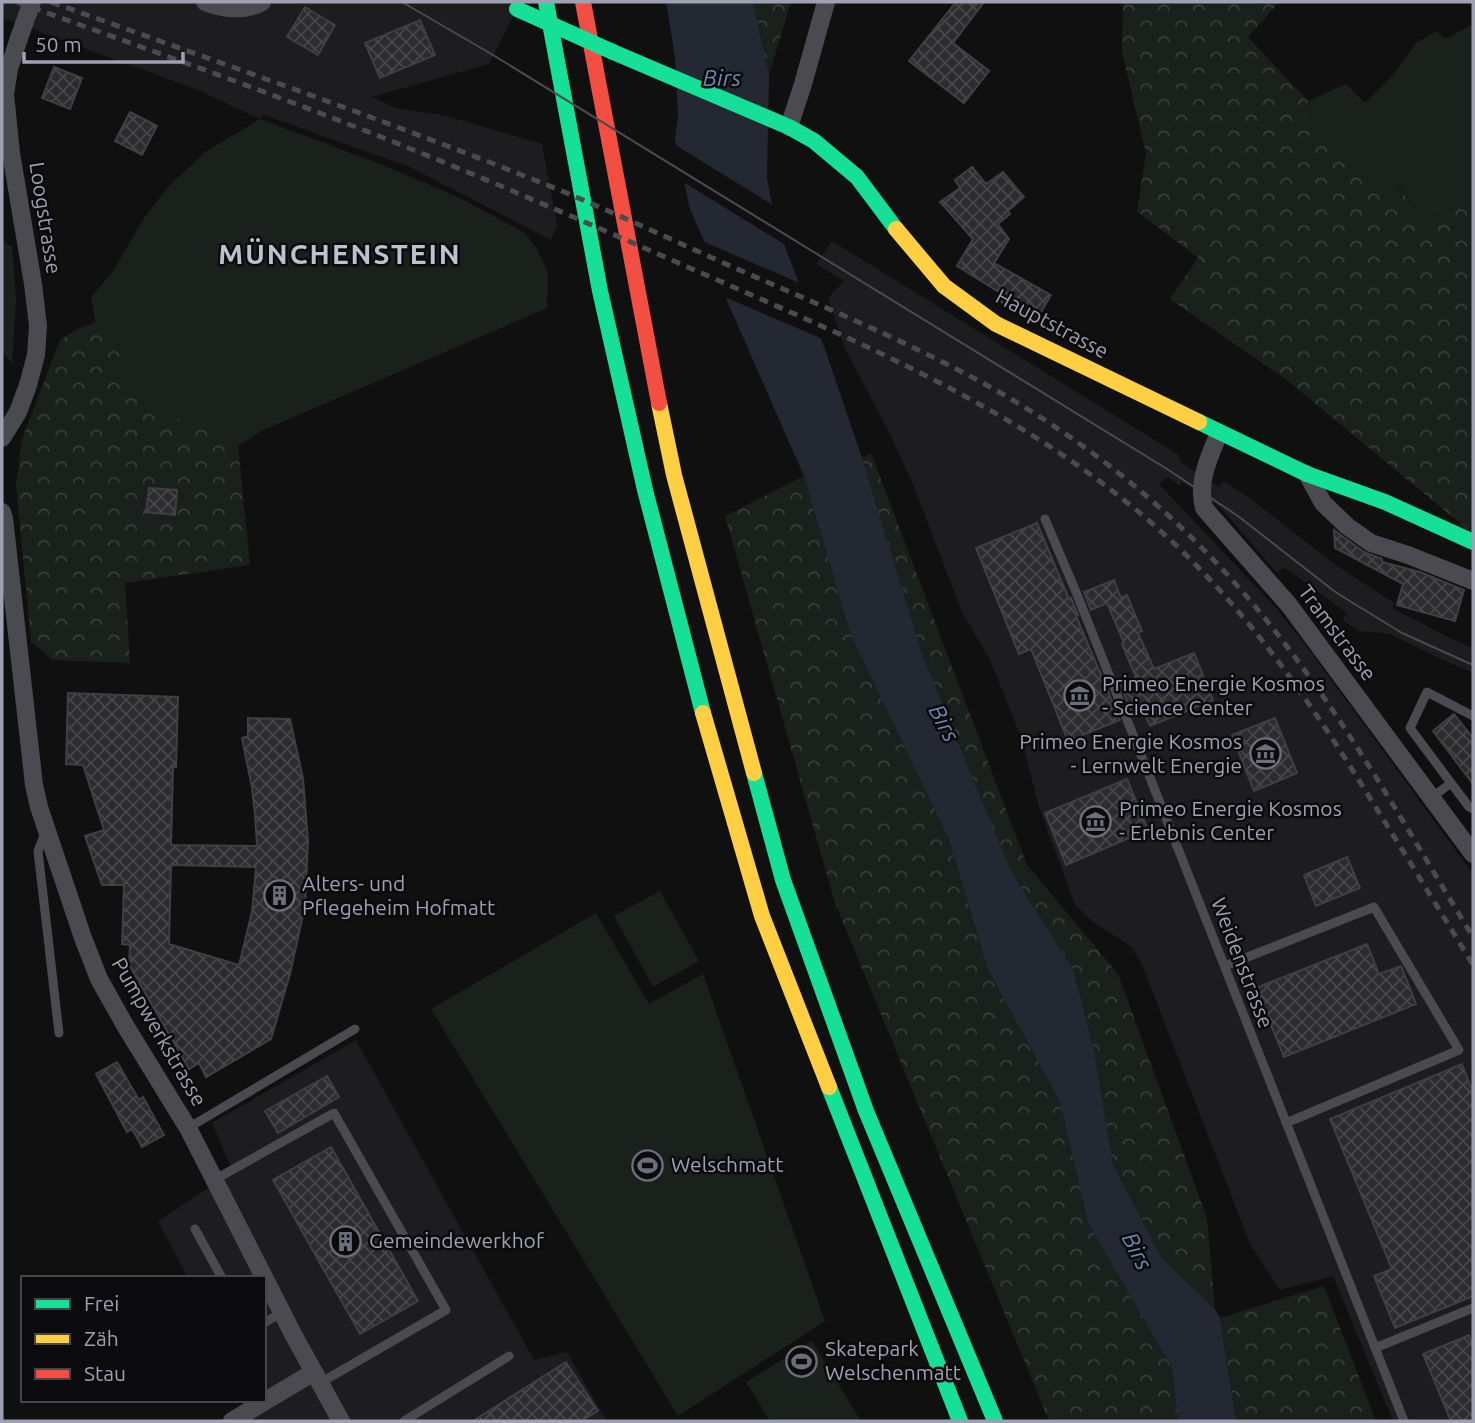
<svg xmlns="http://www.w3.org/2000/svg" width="1475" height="1423" viewBox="0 0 1475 1423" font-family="Ubuntu,sans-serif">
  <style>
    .built { fill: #1d1d1f }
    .grass { fill: #1a211c }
    .forest { fill: url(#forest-crowns) }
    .water { fill: #232832 }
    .pier { fill: #101010 }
    .building { fill: url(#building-cross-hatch); stroke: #3f3f44; stroke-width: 2; fill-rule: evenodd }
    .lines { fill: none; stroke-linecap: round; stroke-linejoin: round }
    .lane { stroke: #4a4a50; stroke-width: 9 }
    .street { stroke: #4a4a50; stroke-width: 18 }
    .fast { stroke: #16e098; stroke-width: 16 }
    .slow { stroke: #ffcf43; stroke-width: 16 }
    .jam { stroke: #f24e42; stroke-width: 16 }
    .tram { stroke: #4a4b50; stroke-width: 2 }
    .rail { stroke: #4a4b50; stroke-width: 5; stroke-dasharray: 9 7; stroke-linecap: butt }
    .street-bridge { stroke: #4a4a50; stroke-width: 18 }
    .fast-bridge { stroke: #16e098; stroke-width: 16 }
    .labels { text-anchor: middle; stroke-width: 5; stroke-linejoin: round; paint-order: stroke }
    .street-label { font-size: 21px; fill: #9fa1b3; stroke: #0b0a0c }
    .poi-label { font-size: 21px; fill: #9fa1b3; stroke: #0b0a0c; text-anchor: start }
    .water-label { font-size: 23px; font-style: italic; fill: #7186b3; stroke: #0b0a0c }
    .district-label { font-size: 28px; font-weight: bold; letter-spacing: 2px; fill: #c0c1cf; stroke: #0b0a0c }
  </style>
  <defs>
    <pattern id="forest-crowns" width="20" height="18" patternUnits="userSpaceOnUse" patternTransform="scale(1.75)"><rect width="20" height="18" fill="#1a211c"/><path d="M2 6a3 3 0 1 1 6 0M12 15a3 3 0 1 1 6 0" fill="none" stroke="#383e3b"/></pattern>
    <pattern id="building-cross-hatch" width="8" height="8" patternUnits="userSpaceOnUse" patternTransform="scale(1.75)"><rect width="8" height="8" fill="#2c2c2e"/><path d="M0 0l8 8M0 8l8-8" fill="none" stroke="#47474a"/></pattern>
  </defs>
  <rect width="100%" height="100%" fill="#101010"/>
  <path class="built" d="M2,2H518L517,9L489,64L372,97L395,108L447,116L542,144L557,225L551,240L410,167L264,115L260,119L198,90L2,18Z
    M832,241L1179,455L1181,462L1219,487L1223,481L1244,494L1336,565L1394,603L1392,608L1448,637L1473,648V673L1432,655L1390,634L1359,631L1342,620L1347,613L1284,567L1277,573L1221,508L1181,481L1180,486L1167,477L1159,484L1277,609L1307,647L1473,874V1421H1393L1333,1276L1280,1290L1250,1244L1143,967L1132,947L1093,922L1075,905L1039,807L1021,737L990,660L962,612L912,482L889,432L844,347L828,298L844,281L816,264Z
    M356,1040L534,1360L567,1352L607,1421H243L242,1400H264V1278H188L158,1221L233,1172L212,1123Z"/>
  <path class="grass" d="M1473,24V205L1467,202L1425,220L1397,184L1373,193L1310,126L1308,101L1346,84L1365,103L1394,74L1416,43L1437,31L1445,39Z
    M260,119L388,167L458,197L525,233L537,249L548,273L547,308L261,431C254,435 246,443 238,445L121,393L118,343L95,322L91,297L112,273L144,218L168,187L205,152Z
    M2,241L12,247L16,299L12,364L2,350Z
    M660,891L699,961L653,987L614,916Z
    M596,913L649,1004L703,974L825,1321L678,1416L431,1009Z
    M812,1341L861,1421H770L746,1382Z"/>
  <path class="forest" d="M753,2H791L769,75Z
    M1123,2H1279L1248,37L1308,101L1310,126L1373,193L1396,184L1425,220L1467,202L1473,205V534L1288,381L1170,299L1198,258L1137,211L1146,154L1122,52Z
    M95,322L118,343L122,393L238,445L250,565L125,583L130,663L53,660L31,642L16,485L22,439L60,340L78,329Z
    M871,453L1027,865L1118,974L1207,1218L1215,1309L1161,1257L1113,1164L1094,1050L1073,969L1011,871L924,661L862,458Z
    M804,476L850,633L949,840L988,970L1060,1102L1088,1223L1172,1368L1178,1421H1049L835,903L725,516Z
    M1324,1286L1376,1421H1236L1220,1318Z"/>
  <path class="water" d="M666,2H753L769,75L767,178L775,221L826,352L862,458L923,657L1011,871L1073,969L1094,1050L1113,1164L1161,1257L1215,1309L1220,1318L1236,1421H1178L1172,1368L1088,1223L1060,1102L988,970L949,840L850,633L804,476L713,269L706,245L690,209L675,140L678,116L675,57Z"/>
  <path class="pier" d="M672,143L776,207L779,220L789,247L680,180Z
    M700,240L804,285L825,340L720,295L710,271Z"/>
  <path class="building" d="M956,2H984L953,43L989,71L964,103L909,61Z
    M305,7L335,25L318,55L287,37Z
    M420,20L435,55L380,78L365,43Z
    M54,67L82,78L70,109L42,98Z
    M130,112L157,126L142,155L115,141Z
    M972,167L986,184L1003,172L1024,197L1008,211L1010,214L998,224L1009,239L994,263L1051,295L1035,322L1001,302L1005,296L957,266L973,239L940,202L960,188L955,180Z
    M149,488L177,490L175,515L146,512Z
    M1037,523L1069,599L1071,598L1078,615L1076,616L1120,720L1068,741L1031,649L1019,654L976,548Z
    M1334,530L1364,552L1382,559V562L1420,572L1464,590L1455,621L1397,605L1403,584L1335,548Z
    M1114,580L1121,598L1127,595L1142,631L1138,633L1154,669L1194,653L1213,700L1150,726L1143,711L1133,715L1120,684L1136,677L1122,644L1124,643L1107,603L1091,610L1084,592Z
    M68,693L178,697L176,767H173L171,845L257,846L255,815L252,788L242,738L248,736V718L290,719L303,779L308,841L305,906L290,974L271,1039L206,1077L199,1063L189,1069L129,965L130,945L122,944L124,885H102L85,836L104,830L83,765L66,764ZM171,865L256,867L252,912L239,965L169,944Z
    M1454,714L1473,738V784L1433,731Z
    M1275,718L1297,773L1254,791L1232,735Z
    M1127,779L1148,830L1066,865L1045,813Z
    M1347,857L1360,888L1316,906L1304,875Z
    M1367,944L1379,974L1401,966L1416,1004L1284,1057L1256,988Z
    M117,1062L139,1100L143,1097L164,1135L142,1147L132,1129L127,1132L96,1074Z
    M1462,1064L1473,1093V1296L1395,1328L1374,1276L1392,1269L1330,1119Z
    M327,1076L339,1097L278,1133L265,1111Z
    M331,1147L418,1301L360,1334L273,1180Z
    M1469,1335L1473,1347V1421H1451L1423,1354Z
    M566,1362L598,1411L581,1421H473Z"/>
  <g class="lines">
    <path class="lane" d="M1045,519L1076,592L1145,765L1404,1421
      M1451,783L1469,807L1473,809
      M1431,798L1451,783L1410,728L1427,692L1473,716
      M45,833L38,851L59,1033
      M1225,966L1374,907L1459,1050L1286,1123
      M188,1128L355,1029
      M214,1180L334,1113L446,1310L320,1383
      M195,1229L222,1278
      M264,1323L282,1312
      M1375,1348L1473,1308
      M404,1421L509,1356"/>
    <path class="street" d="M205,2C223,9 245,12 262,2
      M789,127L803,84L826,2
      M1219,433C1209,458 1197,481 1204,508L1289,605L1473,854
      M2,438L18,412L28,385L36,355L38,326L33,284L11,153L5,94L9,69L19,38
      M1307,474L1323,503L1347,526L1371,543L1408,555L1473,581
      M2,512L4,518L34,785L39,807L83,938L99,979L126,1027L188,1128L294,1336L341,1421
      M232,1421L314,1372"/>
    <path class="fast" d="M546,2L600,291L645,490L703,713
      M613,52L789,127L814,141L857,177L896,229
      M1199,422L1307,474L1385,502L1473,542
      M754,773L783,880L866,1111L995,1421
      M829,1087L960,1421"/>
    <path class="slow" d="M896,229L944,286L996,324L1199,422
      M659,403L674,475L754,773
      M703,713L762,916L829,1087"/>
    <path class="jam" d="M583,2L659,403"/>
    <path class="tram" d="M402,2L493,55L1167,469L1238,516L1334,591L1353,603L1402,633L1473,665"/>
    <path class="rail" d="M17,2C127,42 238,81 348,124C467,170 583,221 699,272C870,347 1046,419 1182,551C1261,628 1321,718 1378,811C1410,862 1442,914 1473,965
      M51,2C212,60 374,116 532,179C601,206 667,238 735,268C826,308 919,346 1006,396C1074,436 1139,485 1195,541C1311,655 1389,800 1473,937"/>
    <path class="street-bridge" d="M19,38L32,2"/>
    <path class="fast-bridge" d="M517,9L613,52"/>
  </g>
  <defs>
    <symbol id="museum-ring" viewBox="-11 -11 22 22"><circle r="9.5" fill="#0b0a0c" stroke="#6d6e7a" stroke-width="1.5"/><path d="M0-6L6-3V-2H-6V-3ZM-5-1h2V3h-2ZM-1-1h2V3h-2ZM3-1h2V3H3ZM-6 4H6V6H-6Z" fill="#6d6e7a"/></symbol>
    <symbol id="building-ring" viewBox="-11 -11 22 22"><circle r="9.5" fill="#0b0a0c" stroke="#6d6e7a" stroke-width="1.5"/><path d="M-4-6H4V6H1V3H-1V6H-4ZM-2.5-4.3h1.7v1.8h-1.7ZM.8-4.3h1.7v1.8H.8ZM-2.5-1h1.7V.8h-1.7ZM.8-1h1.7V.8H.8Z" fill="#6d6e7a"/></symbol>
    <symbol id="stadium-ring" viewBox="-11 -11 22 22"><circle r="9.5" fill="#0b0a0c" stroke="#6d6e7a" stroke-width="1.5"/><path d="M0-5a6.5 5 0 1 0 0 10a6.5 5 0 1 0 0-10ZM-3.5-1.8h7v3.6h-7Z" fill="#6d6e7a"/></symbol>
  </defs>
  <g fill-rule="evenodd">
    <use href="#museum-ring" x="1062" y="678" width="35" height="35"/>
    <use href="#museum-ring" x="1248" y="736" width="35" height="35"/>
    <use href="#museum-ring" x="1078" y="804" width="35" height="35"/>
    <use href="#building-ring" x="262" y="878" width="35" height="35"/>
    <use href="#stadium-ring" x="630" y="1148" width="35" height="35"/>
    <use href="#building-ring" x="328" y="1224" width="35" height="35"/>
    <use href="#stadium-ring" x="784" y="1344" width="35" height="35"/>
  </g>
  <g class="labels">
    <g class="street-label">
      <text transform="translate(45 218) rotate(81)" y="7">Loogstrasse</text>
      <text transform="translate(1052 324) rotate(28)" y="7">Hauptstrasse</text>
      <text transform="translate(1337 633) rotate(53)" y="7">Tramstrasse</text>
      <text transform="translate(1242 963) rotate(69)" y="7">Weidenstrasse</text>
      <text transform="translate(159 1032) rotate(60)" y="7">Pumpwerkstrasse</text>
    </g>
    <g class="poi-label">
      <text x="1102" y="691">Primeo Energie Kosmos<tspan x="1102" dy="24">- Science Center</tspan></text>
      <text x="1242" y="749" text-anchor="end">Primeo Energie Kosmos<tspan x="1242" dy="24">- Lernwelt Energie</tspan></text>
      <text x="1119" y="816">Primeo Energie Kosmos<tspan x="1119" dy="24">- Erlebnis Center</tspan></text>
      <text x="302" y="891">Alters- und<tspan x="302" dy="24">Pflegeheim Hofmatt</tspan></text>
      <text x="671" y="1172">Welschmatt</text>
      <text x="369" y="1248">Gemeindewerkhof</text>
      <text x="825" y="1356">Skatepark<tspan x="825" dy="24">Welschenmatt</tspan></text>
    </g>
    <g class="water-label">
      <text x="722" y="86">Birs</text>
      <text transform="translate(944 723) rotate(62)" y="8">Birs</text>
      <text transform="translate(1137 1251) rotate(63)" y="8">Birs</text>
    </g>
    <g class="district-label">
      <text x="340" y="264">MÜNCHENSTEIN</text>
    </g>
  </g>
  <rect width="1475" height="1423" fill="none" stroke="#9fa1b3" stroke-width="7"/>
  <rect x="21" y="1276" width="245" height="126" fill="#0b0a0c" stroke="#46464f" stroke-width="2"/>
  <rect x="35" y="1299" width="35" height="10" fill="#16e098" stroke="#46464f" stroke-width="2"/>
  <text x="84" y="1311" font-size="21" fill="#9fa1b3">Frei</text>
  <rect x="35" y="1334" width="35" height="10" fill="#ffcf43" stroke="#46464f" stroke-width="2"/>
  <text x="84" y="1346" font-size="21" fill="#9fa1b3">Zäh</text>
  <rect x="35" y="1369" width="35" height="10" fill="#f24e42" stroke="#46464f" stroke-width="2"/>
  <text x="84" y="1381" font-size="21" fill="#9fa1b3">Stau</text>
  <path d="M24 52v10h159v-10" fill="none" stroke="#9fa1b3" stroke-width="3.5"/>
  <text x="35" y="52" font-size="21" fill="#9fa1b3" stroke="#0b0a0c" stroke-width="5" paint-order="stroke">50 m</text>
</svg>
